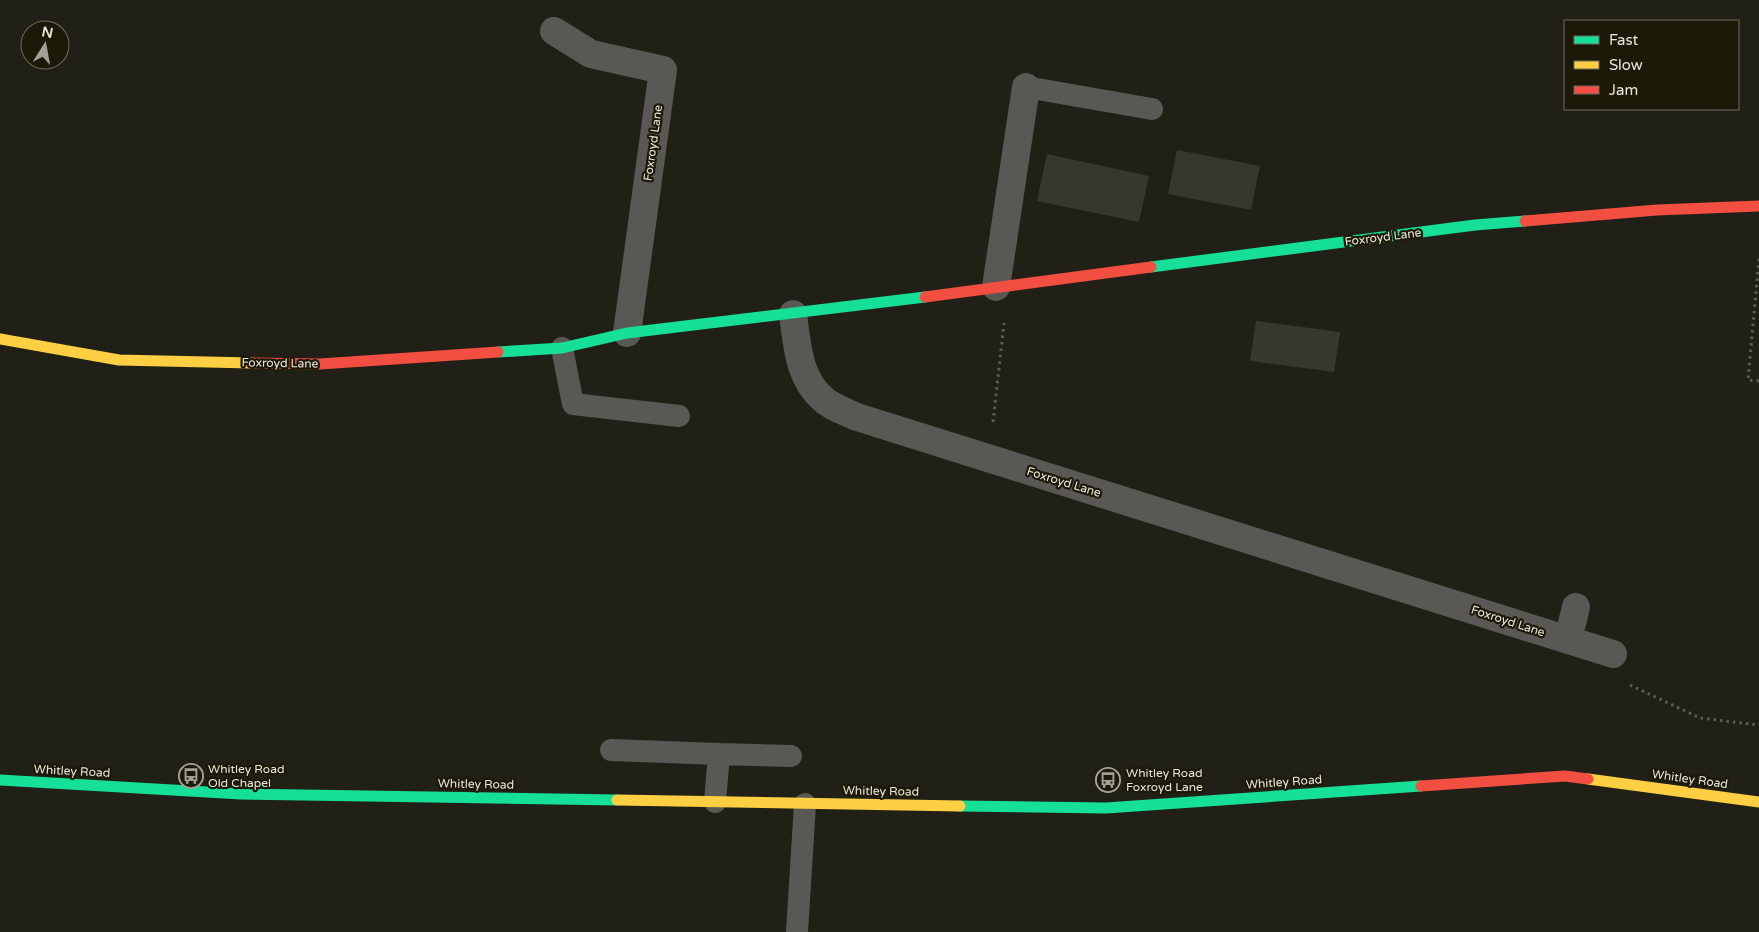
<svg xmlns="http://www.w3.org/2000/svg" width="1759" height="932" viewBox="0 0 1759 932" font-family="'Varela Round',sans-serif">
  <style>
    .building { fill: #38372e }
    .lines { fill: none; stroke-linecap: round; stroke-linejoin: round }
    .path { stroke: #5d5c57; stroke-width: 3; stroke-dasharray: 2.5 4; stroke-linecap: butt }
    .lane { stroke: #595854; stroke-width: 22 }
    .street { stroke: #595854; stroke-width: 28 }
    .fast { stroke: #16e098; stroke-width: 11 }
    .slow { stroke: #ffcf43; stroke-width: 11 }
    .jam { stroke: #f24e42; stroke-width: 11 }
    .labels { text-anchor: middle; stroke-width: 4.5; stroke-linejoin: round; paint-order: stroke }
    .street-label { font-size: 12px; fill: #e9e7dc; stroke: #1d1908 }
    .poi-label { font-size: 12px; fill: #e9e7dc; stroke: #1d1908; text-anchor: start }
  </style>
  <rect width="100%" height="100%" fill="#212016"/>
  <path class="building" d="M1177,150L1260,166L1251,210L1168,194Z
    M1047,154L1149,176L1139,222L1037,201Z
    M1256,321L1340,332L1334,372L1250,361Z"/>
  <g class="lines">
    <path class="path" d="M1759,259L1748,380L1759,381
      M993,422L1004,323
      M1630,685L1700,718L1759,725"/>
    <path class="lane" d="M1026,87L1152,109
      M562,348L573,404L679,416
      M611,750L719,754L715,802
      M719,754L791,756
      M797,932L805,804"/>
    <path class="street" d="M554,31L591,54L663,70L627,333
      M996,287L1026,87
      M793,314C797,343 798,378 823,399C831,407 846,412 857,417L1613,654
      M1568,640L1576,607"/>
    <path class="fast" d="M1151,267L1475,225L1525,221
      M498,352L562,348L627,333L925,297
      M0,780L241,794L617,800
      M960,806L1106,808L1421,786"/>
    <path class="slow" d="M0,339L119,360L251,363
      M1588,779L1759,802
      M617,800L960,806"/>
    <path class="jam" d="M1525,221L1657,210L1759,206
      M925,297L1151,267
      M251,363L320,364L498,352
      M1421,786L1565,776L1588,779"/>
  </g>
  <defs>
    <symbol id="bus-ring" viewBox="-11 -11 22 22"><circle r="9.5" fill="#1d1908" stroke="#a3a197" stroke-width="1.5"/><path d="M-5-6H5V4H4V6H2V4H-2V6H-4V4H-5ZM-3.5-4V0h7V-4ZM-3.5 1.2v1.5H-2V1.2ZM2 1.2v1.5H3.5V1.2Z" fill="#a3a197"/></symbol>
  </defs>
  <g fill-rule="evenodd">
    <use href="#bus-ring" x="177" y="762" width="28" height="28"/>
    <use href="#bus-ring" x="1094" y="766" width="28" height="28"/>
  </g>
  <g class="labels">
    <g class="street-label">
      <text transform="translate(653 143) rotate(-82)" y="4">Foxroyd Lane</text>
      <text transform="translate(1383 237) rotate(-7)" y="4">Foxroyd Lane</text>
      <text transform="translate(280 363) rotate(1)" y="4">Foxroyd Lane</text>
      <text transform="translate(1064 482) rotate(17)" y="4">Foxroyd Lane</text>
      <text transform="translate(1508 621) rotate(18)" y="4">Foxroyd Lane</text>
      <text transform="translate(72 771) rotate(3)" y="4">Whitley Road</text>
      <text transform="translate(1690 779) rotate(8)" y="4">Whitley Road</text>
      <text transform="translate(1284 782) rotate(-4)" y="4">Whitley Road</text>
      <text transform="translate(476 784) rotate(1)" y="4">Whitley Road</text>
      <text transform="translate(881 791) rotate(1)" y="4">Whitley Road</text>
    </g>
    <g class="poi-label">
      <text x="208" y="773">Whitley Road<tspan x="208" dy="14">Old Chapel</tspan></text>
      <text x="1126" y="777">Whitley Road<tspan x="1126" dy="14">Foxroyd Lane</tspan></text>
    </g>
  </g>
  <rect x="1564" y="20" width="175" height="90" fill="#1d1908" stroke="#6f6b5d"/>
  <rect x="1574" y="36" width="25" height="8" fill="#16e098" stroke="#6f6b5d"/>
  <text x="1609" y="45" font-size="15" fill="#e9e7dc">Fast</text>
  <rect x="1574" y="61" width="25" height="8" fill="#ffcf43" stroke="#6f6b5d"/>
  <text x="1609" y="70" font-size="15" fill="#e9e7dc">Slow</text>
  <rect x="1574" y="86" width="25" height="8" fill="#f24e42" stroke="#6f6b5d"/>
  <text x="1609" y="95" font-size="15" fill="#e9e7dc">Jam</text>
  <g transform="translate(45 45) rotate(11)"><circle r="24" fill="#1d1908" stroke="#6f6b5d"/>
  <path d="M0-4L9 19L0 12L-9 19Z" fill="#a3a197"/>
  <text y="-8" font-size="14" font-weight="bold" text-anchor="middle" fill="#e9e7dc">N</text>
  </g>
</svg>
